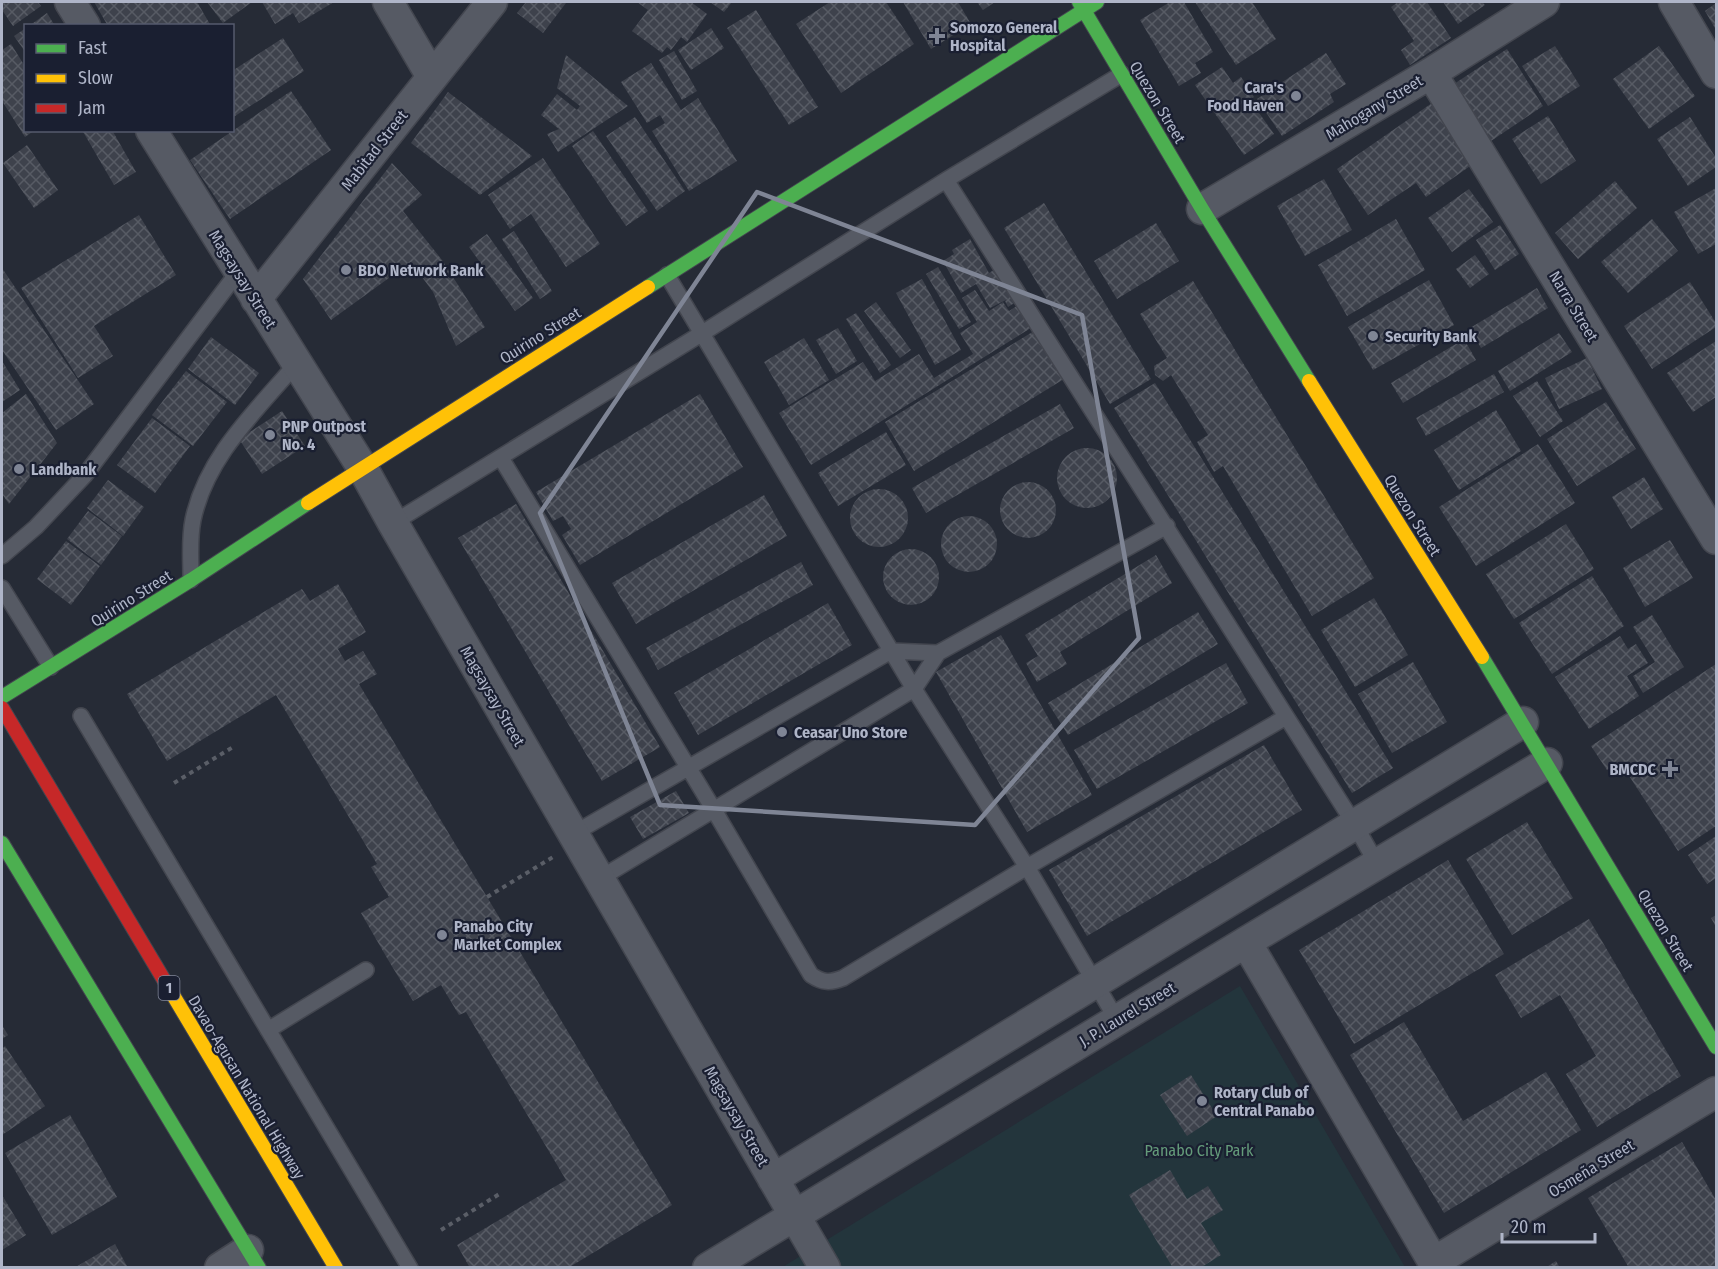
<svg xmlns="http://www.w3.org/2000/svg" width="1718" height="1269" viewBox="0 0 1718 1269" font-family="'Fira Sans Condensed',sans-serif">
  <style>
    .park { fill: #23353c }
    .building { fill: url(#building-cross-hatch) }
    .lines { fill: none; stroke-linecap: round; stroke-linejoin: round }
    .lane-casing { stroke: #43464f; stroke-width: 18 }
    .street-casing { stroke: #43464f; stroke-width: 33 }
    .fast-casing { stroke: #43464f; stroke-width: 16 }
    .slow-casing { stroke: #43464f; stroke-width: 16 }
    .jam-casing { stroke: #43464f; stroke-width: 16 }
    .path { stroke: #5a5e67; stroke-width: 4; stroke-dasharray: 4.5 4.5; stroke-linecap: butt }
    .lane { stroke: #565a64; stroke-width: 15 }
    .street { stroke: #565a64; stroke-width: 30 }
    .fast { stroke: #4caf50; stroke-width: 14 }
    .slow { stroke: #ffc107; stroke-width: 14 }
    .jam { stroke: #c62828; stroke-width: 14 }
    .marked { fill: none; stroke: #7f8595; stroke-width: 4.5; stroke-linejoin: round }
    .poi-dot { fill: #7f8595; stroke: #1a1f31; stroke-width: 2 }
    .labels { text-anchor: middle; stroke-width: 4.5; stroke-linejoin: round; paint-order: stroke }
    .shield { fill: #1a1f31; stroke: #82889b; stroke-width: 1.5 }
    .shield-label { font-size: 15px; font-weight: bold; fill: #afb5c8 }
    .poi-label { font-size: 16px; font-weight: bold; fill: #afb5c8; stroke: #1a1f31; text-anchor: start }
    .street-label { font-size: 16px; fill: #afb5c8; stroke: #1a1f31 }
    .park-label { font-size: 16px; fill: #649b7a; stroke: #1a1f31 }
  </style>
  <defs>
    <pattern id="building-cross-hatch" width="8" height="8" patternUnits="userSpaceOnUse" patternTransform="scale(1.5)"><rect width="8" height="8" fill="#3e424c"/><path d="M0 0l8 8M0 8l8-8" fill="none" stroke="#575b64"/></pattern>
  </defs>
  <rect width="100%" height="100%" fill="#262b36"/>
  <path class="park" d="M1240,986L1405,1267L781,1268Z"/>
  <path class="building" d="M2,2H38L41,6L13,26L2,10Z
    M94,2H197L211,26H108Z
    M207,2H252L223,23Z
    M262,2H334L299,23L293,13L275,24Z
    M526,2H564L566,3L543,33L517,13Z
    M637,2H691L707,14L687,42L681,37L671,50L667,47L662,53L632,31L648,10Z
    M710,2H732L724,12Z
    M830,2H886L914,44L841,93L796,24Z
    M903,2H958L971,24L931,49Z
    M977,2H995L983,10Z
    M1170,2H1184L1213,52L1195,63L1201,73L1179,86L1140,20Z
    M1195,2H1252L1276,39L1236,65Z
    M1398,2H1427L1451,38L1410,65L1401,50L1414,41L1391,7Z
    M1443,2H1482L1485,5L1458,24Z
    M1716,3V30L1705,11Z
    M756,10L818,107L789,125L727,28Z
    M47,13L55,26H29Z
    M26,28V53L14,36Z
    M711,28L724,48L691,70L678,50Z
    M283,38L304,71L232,118V71Z
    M11,44L26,68V130H35L25,137L2,101V50Z
    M1555,46L1580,86L1548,106L1522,66Z
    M1659,46L1695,96L1649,129L1613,79Z
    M1507,49L1543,106L1491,141L1454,84Z
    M674,51L697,91L682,100L659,60Z
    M1326,53L1346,84L1330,94L1334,102L1282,136L1257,99Z
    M566,55L628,106L558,152L547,134L559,129L541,115L557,94L577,110L580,106L557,88Z
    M651,63L681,110L698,98L737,161L689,191L652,131L665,123L660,115L647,123L621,82Z
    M1222,67L1233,83L1241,77L1254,97L1250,100L1274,134L1244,155L1195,85Z
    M291,91L331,150L230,219L190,160Z
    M448,92L532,156L480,195L411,143Z
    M1432,103L1473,164L1426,197L1416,183L1368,215L1337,169Z
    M1548,116L1576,161L1541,184L1512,139Z
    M635,117L685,191L657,211L606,136Z
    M1690,117L1716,158V167L1688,186L1657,139Z
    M82,130H112L136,172L114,185Z
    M593,131L648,211L626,226L572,146Z
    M27,145L58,190L34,208L3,163Z
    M543,158L600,244L566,267L531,214L510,229L488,195Z
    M392,163L422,195L403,211L442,260L485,327L456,346L433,292L411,262L331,320L303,279Z
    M1324,179L1352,230L1305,256L1277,206Z
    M1615,181L1637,208L1578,259L1555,233Z
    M1716,188V244L1698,254L1674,212Z
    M1469,189L1493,222L1452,252L1428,218Z
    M1044,203L1151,379L1110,404L1004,228Z
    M139,215L176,275L94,326L113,356L78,378L21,288Z
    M1396,219L1425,270L1347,316L1318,265Z
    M1652,219L1678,251L1628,293L1601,262Z
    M1156,223L1179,261L1117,299L1094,261Z
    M1500,225L1519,254L1495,270L1476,240Z
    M514,231L552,291L540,299L502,239Z
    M487,234L533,298L515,311L469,247Z
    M970,239L989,273L997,268L1016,302L1008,307L1005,301L1008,299L990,308L976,284L961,293L943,261L954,254L952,250Z
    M1475,255L1489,274L1470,288L1456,269Z
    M938,267L971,322L959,329L926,274Z
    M2,268L94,404L56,430L2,350Z
    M922,279L961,350L935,365L896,293Z
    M1429,280L1454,325L1373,370L1348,327Z
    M1193,281L1374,578L1312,616L1223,466L1214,472L1197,442L1208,435L1171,375L1163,381L1155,375L1154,366L1167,358L1140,314Z
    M1690,282L1716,323V327L1652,369L1624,326Z
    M1537,288L1548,308L1481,348L1470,328Z
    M975,290L989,311L1003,302L1009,311L1020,304L1034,326L811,465L779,413L863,362L875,381L919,354L934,378L973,354L960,333L977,322L962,298Z
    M876,302L911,350L900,358L864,311Z
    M856,313L891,365L880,373L846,319Z
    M838,328L857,361L836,374L816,340Z
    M1034,331L1064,379L914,471L885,422Z
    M1559,333L1572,352L1510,391L1498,371Z
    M211,337L259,373L235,405L188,369Z
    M804,338L829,380L789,405L764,362Z
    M1464,339L1476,360L1403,403L1391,383Z
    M1716,341V397L1693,412L1667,373Z
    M1587,358L1602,389L1559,409L1545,378Z
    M2,361L20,390L2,402Z
    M186,371L227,402L193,446L152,415Z
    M1494,374L1504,392L1426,436L1416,418Z
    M1537,381L1563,421L1540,437L1513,396Z
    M1155,383L1393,768L1352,793L1114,408Z
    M26,394L57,443L9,504L2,494V413Z
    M700,394L743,467L580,565L562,535L571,529L563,516L553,521L536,492Z
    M1606,402L1636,449L1577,486L1547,439Z
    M1060,404L1074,428L926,513L912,488Z
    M1496,410L1521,451L1459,490L1434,450Z
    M282,411L305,446L262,474L239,439Z
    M152,418L190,446L155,493L117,465Z
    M886,432L906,465L838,506L818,473Z
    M1538,444L1575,503L1476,566L1439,507Z
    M1057 478a30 30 0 1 1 60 0a30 30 0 1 1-60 0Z
    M1644,477L1663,509L1631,529L1612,497Z
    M108,480L144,507L123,536L87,508Z
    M1000 510a28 28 0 1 1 56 0a28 28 0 1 1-56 0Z
    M850 518a29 29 0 1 1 58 0a29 29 0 1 1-58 0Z
    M764,495L787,536L636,624L612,583Z
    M516,504L660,747L602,781L458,538Z
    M88,511L122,536L101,565L67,539Z
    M941 544a28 28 0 1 1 56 0a28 28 0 1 1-56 0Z
    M1566,524L1594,569L1514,619L1486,574Z
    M1670,540L1693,578L1645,607L1623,568Z
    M66,541L100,566L71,605L37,579Z
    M883 577a28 28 0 1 1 56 0a28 28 0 1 1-56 0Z
    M1156,555L1172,583L1060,652L1067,664L1037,682L1026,663L1038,656L1025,635Z
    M801,562L813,585L658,670L646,648Z
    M1592,576L1624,626L1552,674L1519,623Z
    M338,584L366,632L338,649L345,661L363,651L377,674L359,684L672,1205L568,1268H470L457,1245L566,1180L466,1012L459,1015L441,985L413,1001L387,958L361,913L389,897L371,867L377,864L276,695L167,761L127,694L302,589L310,601Z
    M1374,598L1408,655L1355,687L1321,630Z
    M828,603L852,645L698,735L674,693Z
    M1198,612L1218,644L1068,735L1048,703Z
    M1652,615L1684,667L1643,693L1633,676L1655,662L1633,627Z
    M1001,635L1092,795L1027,832L936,672Z
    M1620,636L1628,649L1636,644L1648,663L1627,676L1639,696L1589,729L1555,677Z
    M1413,662L1447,722L1392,753L1358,694Z
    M1226,663L1248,703L1097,789L1074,750Z
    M1716,664V826L1678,851L1620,762L1607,770L1591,746Z
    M1264,745L1302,810L1087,936L1049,870Z
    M676,791L689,813L643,839L630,817Z
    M1527,822L1573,898L1512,935L1466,859Z
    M1716,836V878L1707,884L1688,855Z
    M1448,860L1504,954L1354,1044L1299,950Z
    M1716,915V927L1711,918Z
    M1589,919L1681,1076L1597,1127L1566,1074L1596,1056L1560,995L1521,1018L1495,975Z
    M1404,1022L1463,1121L1546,1072L1581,1130L1444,1213L1350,1055Z
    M2,1025L8,1035L2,1039Z
    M5,1046L45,1106L2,1135V1049Z
    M1191,1075L1217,1116L1187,1136L1160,1095Z
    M70,1115L117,1197L52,1235L5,1153Z
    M1682,1142L1716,1200V1268H1629L1588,1198Z
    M1170,1170L1187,1199L1208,1186L1223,1210L1201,1223L1221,1255L1200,1268H1173L1129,1195Z
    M2,1195L26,1235L2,1250Z
    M115,1244L128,1268H74Z
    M1556,1261L1560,1268H1545Z"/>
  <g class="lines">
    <defs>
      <path id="lane" d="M946,180L1355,825L1377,864
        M667,275L914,689L1027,867L1117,1020
        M501,458L714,810L811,975C823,983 830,983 843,978L1027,867L1286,717
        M393,523L701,334L946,180L1122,74
        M2,556L36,527L85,475L238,272
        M191,580C191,560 189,539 193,520C206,457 256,411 296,364
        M2,588L51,667
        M81,716L410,1268
        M573,834L891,651L938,653
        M599,879L914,689L938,653L1167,526
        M268,1030L366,970"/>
      <path id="street" d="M70,2L85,26
        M388,2L432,77
        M1674,2L1716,73
        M1431,73L1716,539
        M151,130L362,467L393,523L825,1268
        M1202,209L1431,73L1544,2
        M256,299L492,2
        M1246,942L1437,1268
        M773,1179L1523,722
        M1434,1262L1716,1092
        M220,1268L248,1250
        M708,1268L1246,942L1547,763"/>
      <path id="fast" d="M1079,2L1202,209L1309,381
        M648,287L1097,2
        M1482,657L1716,1047
        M2,697L191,580L308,503
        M2,843L259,1268"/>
      <path id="slow" d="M1309,381L1482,657
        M308,503L648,287
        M170,990L336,1268"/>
      <path id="jam" d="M2,708L170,990"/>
    </defs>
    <use href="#lane" class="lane-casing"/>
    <use href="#street" class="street-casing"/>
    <use href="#fast" class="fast-casing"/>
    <use href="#slow" class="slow-casing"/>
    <use href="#jam" class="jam-casing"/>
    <path class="path" d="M174,783L233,747
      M487,897L553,857
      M441,1230L501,1193"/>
    <use href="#lane" class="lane"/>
    <use href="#street" class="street"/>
    <use href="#fast" class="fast"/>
    <use href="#slow" class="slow"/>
    <use href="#jam" class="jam"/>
  </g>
  <path class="marked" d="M757,192L1082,315L1139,638L975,825L660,805L540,513Z"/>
  <g class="poi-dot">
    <path d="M934 27h6v6h6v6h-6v6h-6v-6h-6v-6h6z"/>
    <circle cx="1296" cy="96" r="6"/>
    <circle cx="346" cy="270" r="6"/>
    <circle cx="1373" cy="336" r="6"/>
    <circle cx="270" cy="435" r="6"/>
    <circle cx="19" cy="469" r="6"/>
    <circle cx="782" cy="732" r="6"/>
    <path d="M1667 760h6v6h6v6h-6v6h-6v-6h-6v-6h6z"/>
    <circle cx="442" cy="935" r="6"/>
    <circle cx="1202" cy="1101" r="6"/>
  </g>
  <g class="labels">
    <rect class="shield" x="158.5" y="976" width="21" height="24" rx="4.5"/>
    <g class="shield-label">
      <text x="169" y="993">1</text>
    </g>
    <g class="poi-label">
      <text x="950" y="33">Somozo General<tspan x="950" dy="18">Hospital</tspan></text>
      <text x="1284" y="93" text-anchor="end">Cara's<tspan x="1284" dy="18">Food Haven</tspan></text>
      <text x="358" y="276">BDO Network Bank</text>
      <text x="1385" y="342">Security Bank</text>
      <text x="282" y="432">PNP Outpost<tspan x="282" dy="18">No. 4</tspan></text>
      <text x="31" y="475">Landbank</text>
      <text x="794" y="738">Ceasar Uno Store</text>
      <text x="1656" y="775" text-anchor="end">BMCDC</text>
      <text x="454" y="932">Panabo City<tspan x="454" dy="18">Market Complex</tspan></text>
      <text x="1214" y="1098">Rotary Club of<tspan x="1214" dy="18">Central Panabo</tspan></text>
    </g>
    <g class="street-label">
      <text transform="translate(1158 102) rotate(59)" y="6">Quezon Street</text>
      <text transform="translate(1374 107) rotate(-31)" y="6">Mahogany Street</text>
      <text transform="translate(374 150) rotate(-52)" y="6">Mabitad Street</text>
      <text transform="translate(243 279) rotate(58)" y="6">Magsaysay Street</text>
      <text transform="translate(1574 306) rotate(59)" y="6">Narra Street</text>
      <text transform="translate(540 335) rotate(-32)" y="6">Quirino Street</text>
      <text transform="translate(1413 515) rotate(58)" y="6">Quezon Street</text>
      <text transform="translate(131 598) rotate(-32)" y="6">Quirino Street</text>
      <text transform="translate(493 696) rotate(60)" y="6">Magsaysay Street</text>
      <text transform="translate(1666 930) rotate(59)" y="6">Quezon Street</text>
      <text transform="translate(1127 1014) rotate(-31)" y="6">J. P. Laurel Street</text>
      <text transform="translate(247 1087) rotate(59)" y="6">Davao-Agusan National Highway</text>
      <text transform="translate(737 1116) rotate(60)" y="6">Magsaysay Street</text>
      <text transform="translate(1591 1168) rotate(-31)" y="6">Osmeña Street</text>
    </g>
    <g class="park-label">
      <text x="1199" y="1156">Panabo City Park</text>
    </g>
  </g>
  <rect width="1718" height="1269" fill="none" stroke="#afb5c8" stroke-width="6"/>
  <rect x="24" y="24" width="210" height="108" fill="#1a1f31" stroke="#565b6d" stroke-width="1.5"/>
  <rect x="36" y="44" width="30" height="9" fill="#4caf50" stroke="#565b6d" stroke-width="1.5"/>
  <text x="78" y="54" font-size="18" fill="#afb5c8">Fast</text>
  <rect x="36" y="74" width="30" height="9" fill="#ffc107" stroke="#565b6d" stroke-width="1.5"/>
  <text x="78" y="84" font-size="18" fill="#afb5c8">Slow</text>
  <rect x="36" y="104" width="30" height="9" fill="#c62828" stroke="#565b6d" stroke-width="1.5"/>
  <text x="78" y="114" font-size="18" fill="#afb5c8">Jam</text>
  <path d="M1502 1233v9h93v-9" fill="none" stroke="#afb5c8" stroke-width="3"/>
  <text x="1511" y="1233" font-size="18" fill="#afb5c8" stroke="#1a1f31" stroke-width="4.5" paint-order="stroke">20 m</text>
</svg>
